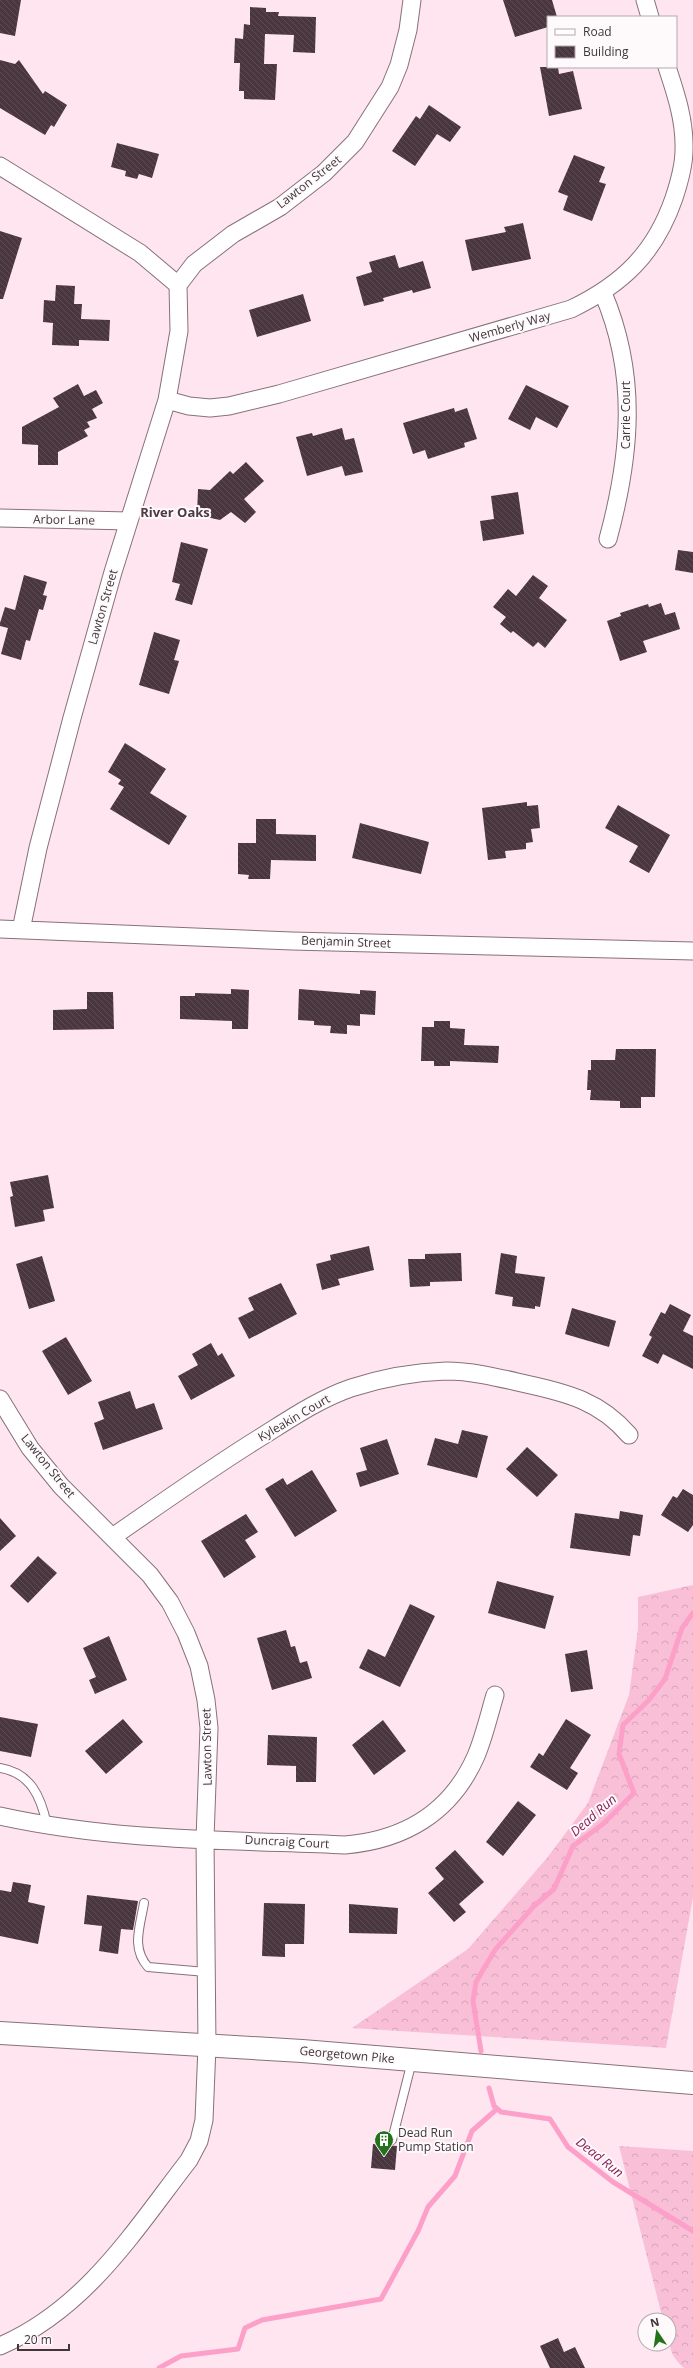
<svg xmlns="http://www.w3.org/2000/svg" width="693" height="2368" viewBox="0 0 693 2368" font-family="'Open Sans',sans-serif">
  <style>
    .forest { fill: url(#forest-crowns) }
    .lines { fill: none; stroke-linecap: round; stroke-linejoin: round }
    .stream { stroke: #fca0c9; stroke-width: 5 }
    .building { fill: url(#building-back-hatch) }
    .service-casing { stroke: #87717a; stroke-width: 10 }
    .minor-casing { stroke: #87717a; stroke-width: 19 }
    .primary-casing { stroke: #87717a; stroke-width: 24 }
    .service { stroke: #fff; stroke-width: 8 }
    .minor { stroke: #fff; stroke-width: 17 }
    .primary { stroke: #fff; stroke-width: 22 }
    .labels { text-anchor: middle; stroke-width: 4; stroke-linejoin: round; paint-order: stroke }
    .street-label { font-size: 12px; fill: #3f363a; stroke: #fef9fb }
    .poi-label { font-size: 12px; fill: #3f363a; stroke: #fef9fb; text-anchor: start }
    .neighbourhood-label { font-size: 13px; font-weight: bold; fill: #4e3a42; stroke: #fef9fb }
    .water-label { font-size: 13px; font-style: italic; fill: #8a225a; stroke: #fef9fb }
  </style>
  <defs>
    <pattern id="forest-crowns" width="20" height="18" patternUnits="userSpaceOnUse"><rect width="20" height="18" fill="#f8bfd7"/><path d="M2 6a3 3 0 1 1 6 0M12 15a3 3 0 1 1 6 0" fill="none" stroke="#d6a5b9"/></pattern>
    <pattern id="building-back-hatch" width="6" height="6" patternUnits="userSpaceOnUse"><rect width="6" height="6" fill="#4a363e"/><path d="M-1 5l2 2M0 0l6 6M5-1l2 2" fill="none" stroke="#5c4b52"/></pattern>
  </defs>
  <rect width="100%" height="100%" fill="#ffe5f0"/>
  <path class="forest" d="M693,1585V1897L666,2048L352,2028L468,1949L547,1858L588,1803L629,1695L638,1629V1597Z
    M619,2146L693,2151V2368H684C667,2353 669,2342 669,2320H663Z"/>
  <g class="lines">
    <path class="stream" d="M481,2051L473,2001L476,1982L483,1970L495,1950L534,1906L554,1889L573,1846L603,1824L634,1793L619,1754L623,1725L649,1700L665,1679L682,1628L693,1613
      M489,2088L494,2106L501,2112L550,2119L568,2147L613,2182L693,2231
      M159,2368L181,2356L238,2349L245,2328L262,2320L381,2299L418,2231L428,2207L455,2176L472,2131L497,2109"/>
  </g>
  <path class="building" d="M0,0H21L15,36L0,33Z
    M503,0H552L557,17H548V27L515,37Z
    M250,7L266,8V12H279L278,16L316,17L315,53L293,52L294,35L265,34L264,64H277L275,100L244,99V91H239L240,63H234L235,38L243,39L244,24L250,25Z
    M0,60L15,64L19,60L43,94L45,91L67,105L54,127L51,125L45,135L0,108Z
    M540,67H558L559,74L573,71L582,109L549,116Z
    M429,105L461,127L450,142L437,134L415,166L392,151L416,116L420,119Z
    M117,143L159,154L152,178L139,174L137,179L125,176L126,171L111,167Z
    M574,155L605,167L599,182L606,184L592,221L563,210L568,196L558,192Z
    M523,223L531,259L472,271L465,240L506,232L504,227Z
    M0,231L22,238L3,299H0Z
    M395,255L399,268L423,261L431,288L413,293L412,290L383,298L384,301L364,306L356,277L372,272L369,262Z
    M56,285L75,286L74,304H82L81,319L110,320L109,341L79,340V346L52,345L53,323L43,322L44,300L55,301Z
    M303,294L311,321L257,337L249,310Z
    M78,384L84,396L96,390L103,403L92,409L97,418L87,422L90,427L84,430L88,436L58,452V465H38V445L22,444V427L59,407L53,398Z
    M526,385L569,406L557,428L536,417L530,430L508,419Z
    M454,408L455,412L467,408L477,439L464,443L465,447L428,459L425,450L413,454L403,423Z
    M342,428L345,440L354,438L363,472L345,476L342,466L307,476L296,437L312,433L313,436Z
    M246,462L264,481L244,499L256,512L245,523L231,512L220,520L197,515L198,489L210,490L230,471L233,474Z
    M518,492L524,534L483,541L480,521L494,519L491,496Z
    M181,542L208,549L192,605L175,600L180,584L172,582Z
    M678,550L693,552V573L675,570Z
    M24,575L47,582L43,595L47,596L43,610L39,609L30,641L26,640L21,660L1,654L8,628L0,626V623L5,607L15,610Z
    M533,575L548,586L539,598L567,620L545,648L538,642L533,647L513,631L511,633L500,624L506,617L493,607L508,589L516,596Z
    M661,603L665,615L675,612L680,629L643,641L647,652L620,661L607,621L621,616L620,613L648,604L649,607Z
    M154,632L180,640L174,660L179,661L169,694L139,685Z
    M125,743L166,769L150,793L187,816L169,845L110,809L124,787L118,784L121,780L108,772Z
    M527,802V806L538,805L540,828L531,829L533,842L526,843V849L505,851L506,858L488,860L482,808Z
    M618,805L670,835L649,873L629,862L638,846L605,828Z
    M256,819H276V834L316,835V861L271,860L270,879H248L249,875L238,874V843H256Z
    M360,823L429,842L421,874L352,858Z
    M231,989L249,990L248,1029H232V1021L180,1019V996H195V993L231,994Z
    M299,989L360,994V990L376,991L375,1015L360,1014V1026L347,1025V1034L330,1033L331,1026L314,1025V1021L298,1020Z
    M87,992H113L114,1029L53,1030V1010L87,1009Z
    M434,1021H450V1028L465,1029L464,1045L499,1046L498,1063L450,1061V1066H434V1061H421L422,1027H434Z
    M616,1049H656L655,1097H641V1108H620V1101L590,1100L591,1090H587L588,1070H591V1060H615Z
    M48,1175L54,1208L43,1210L45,1221L15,1227L10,1197L13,1196L10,1182Z
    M369,1246L374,1270L338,1279L340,1285L322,1290L316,1264L331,1260L330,1255Z
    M461,1253L462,1281L430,1282V1286L410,1287L408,1259H425V1254Z
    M501,1253L517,1256L515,1273L545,1277L540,1307L535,1306V1309L512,1306L513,1297L495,1294Z
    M42,1256L55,1301L29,1309L16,1264Z
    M281,1283L297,1314L249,1339L238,1318L254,1310L248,1298Z
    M670,1304L691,1315L683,1331L693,1336V1369L663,1354L658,1364L642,1356L652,1337L649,1335L661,1312L665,1314Z
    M572,1308L616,1321L609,1347L565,1334Z
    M66,1337L92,1381L68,1395L42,1351Z
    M211,1343L218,1356L222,1353L235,1376L191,1400L178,1376L198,1365L192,1354Z
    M130,1391L136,1409L154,1403L163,1429L103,1450L94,1423L104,1419L98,1402Z
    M462,1430L488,1436L477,1478L427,1465L435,1438L458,1444Z
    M387,1439L399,1474L360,1487L356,1473L367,1470L360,1448Z
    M527,1447L558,1475L537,1497L506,1469Z
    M312,1470L337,1511L295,1537L265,1489L283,1478L287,1485Z
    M683,1489L693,1495V1525L688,1532L661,1515L673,1496L677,1498Z
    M620,1511L643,1515L640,1536L633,1535L630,1556L570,1548L575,1513L619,1519Z
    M246,1514L258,1532L245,1540L256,1557L224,1578L201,1541Z
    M0,1518L16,1536L0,1551Z
    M38,1556L57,1573L28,1603L10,1586Z
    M497,1581L554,1596L545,1629L488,1613Z
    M410,1604L435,1616L400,1687L359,1668L368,1649L385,1657Z
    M286,1630L291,1647L295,1646L300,1663L307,1661L312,1678L272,1690L257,1638Z
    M109,1636L127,1680L95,1694L89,1680L96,1677L83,1648Z
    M587,1650L593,1689L571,1692L565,1654Z
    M0,1717L38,1724L31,1757L0,1751Z
    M123,1719L143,1742L106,1774L85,1751Z
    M566,1719L591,1735L570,1768L578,1773L567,1790L530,1767L539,1753L543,1756Z
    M383,1720L406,1751L374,1775L352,1745Z
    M268,1735L317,1737L316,1782H296V1766L267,1765Z
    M518,1801L536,1815L503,1856L486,1842Z
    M455,1850L484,1882L459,1904L466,1912L454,1922L428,1893L444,1879L435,1868Z
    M13,1882L31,1885L28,1902L45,1906L38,1944L0,1936V1890L11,1892Z
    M87,1895L138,1901L133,1930L121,1929L118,1954L99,1951L102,1926L84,1924Z
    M264,1903L305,1904L304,1944H285V1957L262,1956Z
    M349,1904L398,1908L397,1934L349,1933Z
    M373,2144L397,2146L395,2170L371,2168Z
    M558,2338L564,2352L575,2347L585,2368H550L540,2346Z"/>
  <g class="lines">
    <defs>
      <path id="service" d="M0,1768C31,1773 41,1797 47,1825
        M144,1903C140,1927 131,1948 148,1967L206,1972
        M392,2140L412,2061"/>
      <path id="minor" d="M645,0L650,17
        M0,166L140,253L178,285
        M603,293C638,375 631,454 608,539
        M167,400L189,406L210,408L229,406L279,394L571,309C623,284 655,253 674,198C679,183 684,167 684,150C685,121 676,94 667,67
        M0,518L129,521
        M0,929L292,941L693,951
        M21,930L38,848L72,718L113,572L167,400L179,331L178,285L194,264L233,234L280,207L324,173L355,142L390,87L399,65L408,30L412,0
        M0,1399L30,1448L61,1486L150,1575L170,1602L186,1633L199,1666L206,1700L209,1728L205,1839L207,2046L204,2120L199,2141L189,2160C134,2231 86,2309 0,2346
        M114,1536C163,1502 211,1468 261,1437C290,1419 319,1399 351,1388C382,1378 414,1372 446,1371C473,1371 500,1378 526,1384C568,1393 601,1402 629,1435
        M0,1816C113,1841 230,1840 345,1845C404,1840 451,1813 476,1756C484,1737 489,1715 495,1695"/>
      <path id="primary" d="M0,2033L302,2051L693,2083"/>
    </defs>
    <use href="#service" class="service-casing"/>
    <use href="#minor" class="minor-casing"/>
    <use href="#primary" class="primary-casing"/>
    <use href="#service" class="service"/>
    <use href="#minor" class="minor"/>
    <use href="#primary" class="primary"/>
  </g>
  <defs>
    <symbol id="building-pin" viewBox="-11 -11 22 30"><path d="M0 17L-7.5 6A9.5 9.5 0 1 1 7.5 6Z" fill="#23731b" stroke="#fef9fb"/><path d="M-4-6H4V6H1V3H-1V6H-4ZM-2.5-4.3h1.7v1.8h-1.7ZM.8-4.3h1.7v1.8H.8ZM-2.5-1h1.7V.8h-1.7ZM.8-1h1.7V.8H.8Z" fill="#fff"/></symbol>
  </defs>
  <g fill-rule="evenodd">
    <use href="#building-pin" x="373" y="2129" width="22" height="30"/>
  </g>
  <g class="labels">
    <g class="street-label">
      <text transform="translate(309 182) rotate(-38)" y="4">Lawton Street</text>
      <text transform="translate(510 327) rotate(-16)" y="4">Wemberly Way</text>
      <text transform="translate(626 415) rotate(-90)" y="4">Carrie Court</text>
      <text transform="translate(64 520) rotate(1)" y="4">Arbor Lane</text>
      <text transform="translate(103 607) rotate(-74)" y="4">Lawton Street</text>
      <text transform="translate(346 942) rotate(2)" y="4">Benjamin Street</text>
      <text transform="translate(294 1418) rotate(-30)" y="4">Kyleakin Court</text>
      <text transform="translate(48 1466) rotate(51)" y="4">Lawton Street</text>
      <text transform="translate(207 1747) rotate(-91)" y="4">Lawton Street</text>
      <text transform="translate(287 1842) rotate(3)" y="4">Duncraig Court</text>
      <text transform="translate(347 2055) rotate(5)" y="4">Georgetown Pike</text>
    </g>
    <g class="poi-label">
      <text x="398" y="2137">Dead Run<tspan x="398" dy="14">Pump Station</tspan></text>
    </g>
    <g class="neighbourhood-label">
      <text x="175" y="517">River Oaks</text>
    </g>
    <g class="water-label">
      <text transform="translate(593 1815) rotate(-41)" y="5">Dead Run</text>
      <text transform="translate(600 2157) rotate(38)" y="5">Dead Run</text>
    </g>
  </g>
  <rect x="547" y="16" width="130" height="52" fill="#fef9fb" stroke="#b2abae"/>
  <rect x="555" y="29" width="20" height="6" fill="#ffffff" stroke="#b2abae"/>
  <text x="583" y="36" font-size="12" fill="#3f363a">Road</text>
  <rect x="555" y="46" width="20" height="12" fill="url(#building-back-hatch)" stroke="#b2abae"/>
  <text x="583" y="56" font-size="12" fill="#3f363a">Building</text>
  <g transform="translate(657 2332) rotate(347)"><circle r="19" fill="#fef9fb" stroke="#b2abae"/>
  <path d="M0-3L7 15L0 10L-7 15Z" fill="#23731b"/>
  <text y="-6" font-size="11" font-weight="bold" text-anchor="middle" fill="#3f363a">N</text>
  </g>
  <path d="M18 2344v6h51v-6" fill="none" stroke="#3f363a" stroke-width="2"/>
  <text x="24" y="2344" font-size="12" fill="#3f363a" stroke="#fef9fb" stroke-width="3" paint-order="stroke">20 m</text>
</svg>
